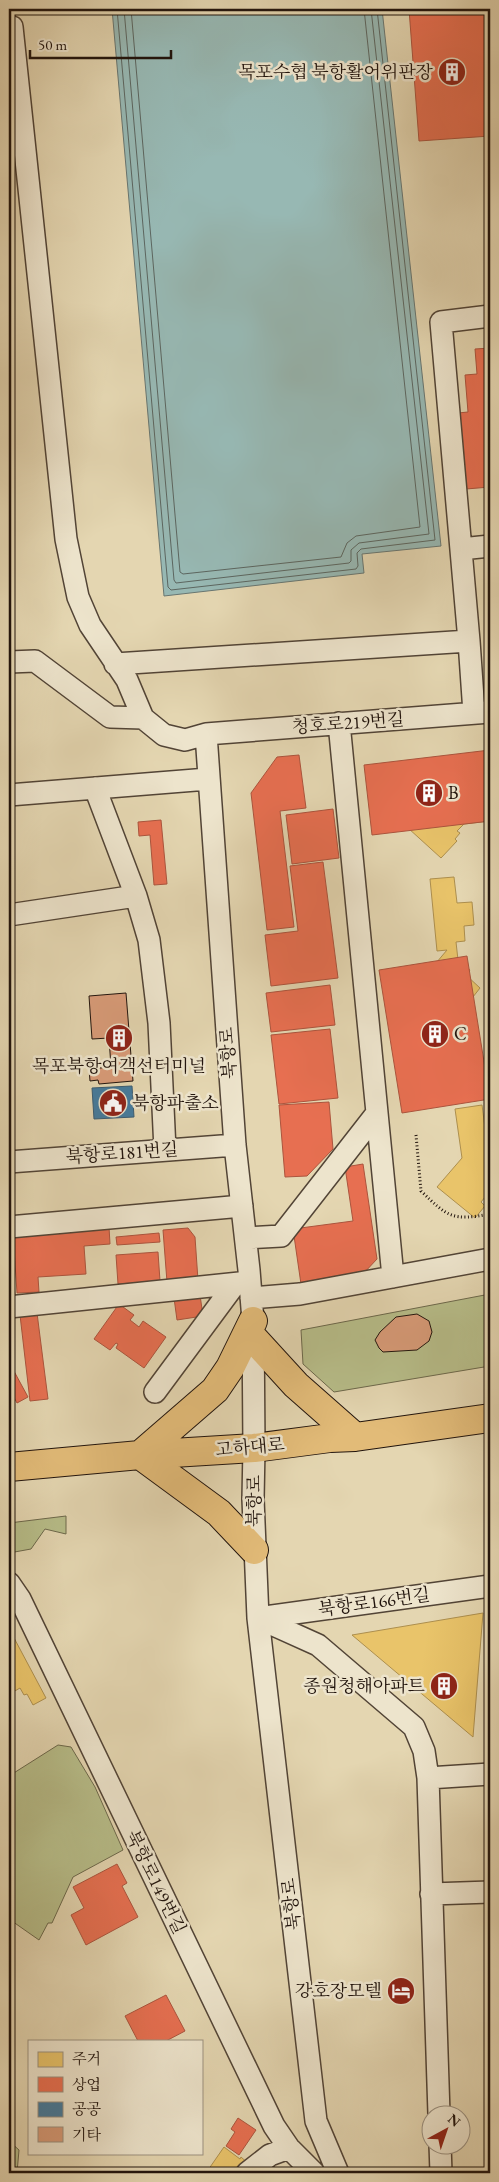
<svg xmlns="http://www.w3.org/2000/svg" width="499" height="2182" viewBox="0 0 499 2182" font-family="'EB Garamond','Noto Serif KR',serif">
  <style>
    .green { fill: #b7bd89; stroke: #6c684b }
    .water { fill: #97b8b3; stroke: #687671 }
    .homes { fill: #e9c46a; stroke: #ad8f4e }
    .shops { fill: #e76f51; stroke: #ac543d }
    .public { fill: #457b9d; stroke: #3a5c72 }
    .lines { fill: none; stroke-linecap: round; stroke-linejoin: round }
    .shore { stroke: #5c6660; stroke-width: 1 }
    .building { fill: #d89b78; stroke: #21140d }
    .minor-casing { stroke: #524436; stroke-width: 24 }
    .major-casing { stroke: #21140d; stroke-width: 30 }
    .path { stroke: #21140d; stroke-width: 3; stroke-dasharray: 1 2.5; stroke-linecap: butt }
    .minor { stroke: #ede4cc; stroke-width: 21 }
    .major { stroke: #e2bb78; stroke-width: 28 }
    .labels { text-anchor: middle; stroke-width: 5; stroke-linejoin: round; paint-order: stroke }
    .poi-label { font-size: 18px; fill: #21140d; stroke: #ede4cc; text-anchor: end }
    .street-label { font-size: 18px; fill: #21140d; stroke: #ede4cc }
  </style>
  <rect width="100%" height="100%" fill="#e4d6b1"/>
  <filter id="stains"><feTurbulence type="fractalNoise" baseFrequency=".004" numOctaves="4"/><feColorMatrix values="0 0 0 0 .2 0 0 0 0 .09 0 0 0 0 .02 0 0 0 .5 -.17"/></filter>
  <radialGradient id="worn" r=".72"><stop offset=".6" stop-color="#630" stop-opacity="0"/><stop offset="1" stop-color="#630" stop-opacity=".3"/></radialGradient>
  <path class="green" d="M490,1294V1366L334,1392L303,1364L301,1330Z
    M66,1516V1534L45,1529L31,1549L9,1553V1523Z
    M58,1745L71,1747L95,1787L123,1850L73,1877L52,1923H48L39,1940L9,1919V1776Z
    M9,2141L19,2150L17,2173H9Z"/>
  <path class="water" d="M112,9H382L441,546L362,554L364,573L164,596Z"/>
  <path class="homes" d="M487,775H490V821L464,824L457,831L460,833L455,839L457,841L441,858L397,818L408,805L413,808L419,802L422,805L439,786L460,804L459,799L471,797L470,793L489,791Z
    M454,877L457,903L472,902L474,925L464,926L465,941L456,942L458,960L470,970L466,975L480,988L469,1002L473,1006L457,1026L432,1005L429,1008L404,986L421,966L425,970L429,966L431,969L447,950L437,951L430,879Z
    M467,1035L469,1055L480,1054L483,1074L476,1075L477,1087H473V1093L449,1096L443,1038Z
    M482,1105L490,1166L488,1171L490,1172V1191L481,1202L485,1206L475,1218L437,1187L462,1158L455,1109Z
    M483,1613L473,1737L352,1635Z
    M13,1636L46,1698L33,1705L27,1694L24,1695L20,1688L13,1692L9,1684V1639Z
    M224,2147L240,2159L241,2157L250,2165L242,2173H206Z"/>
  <path class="shops" d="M409,9H490V136L419,141Z
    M490,348V487L466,489L458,413L468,412L465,375L477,374L475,349Z
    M490,750V821L372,835L364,765Z
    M299,755L306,808L280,811L294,927L267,930L251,793L277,757Z
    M333,809L339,858L292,864L286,815Z
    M161,820L167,884L154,885L150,835L139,836L138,822Z
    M323,862L338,978L271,986L265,935L298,931L290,866Z
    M467,956L490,1099L402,1113L379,970Z
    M330,985L335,1025L271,1032L266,993Z
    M330,1029L338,1098L279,1104L271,1035Z
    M329,1102L333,1149L307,1176L285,1177L279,1105Z
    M363,1164L377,1259L363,1274L301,1284L293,1229L353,1221L345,1167Z
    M109,1227L110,1244L84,1246L86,1274L38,1277L39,1292L17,1293L13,1233Z
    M188,1228L195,1237L198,1280L167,1282L163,1230Z
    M159,1233L160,1242L117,1245L116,1237Z
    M11,1243L15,1296L9,1297V1244Z
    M158,1252L160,1281L118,1284L116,1255Z
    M200,1295L203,1316L177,1320L174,1298Z
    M119,1304L134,1315L130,1320L139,1327L143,1321L166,1337L144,1368L116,1348L118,1344L116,1343L110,1350L94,1339Z
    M37,1313L48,1399L30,1401L20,1315Z
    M9,1362L28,1397L17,1403L9,1388Z
    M117,1864L127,1883L122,1886L138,1917L86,1945L71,1915L84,1908L73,1887Z
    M166,1995L185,2031L166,2041H138L125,2016Z
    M238,2118L256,2130L239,2155L226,2146L235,2132L231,2129Z"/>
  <path class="public" d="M132,1086L134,1117L94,1119L92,1088Z"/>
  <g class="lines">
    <path class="shore" d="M117,9L168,587L171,590L356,569L358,566L357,553L361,549L435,540L377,9
      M124,9L174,580L176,583L349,563L351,561V550L359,543L429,534L371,9
      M131,9L180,572L183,574L341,557L347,543L356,536L420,527L364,9"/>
  </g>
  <path class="building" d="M126,993L133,1081L99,1084L98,1080L90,1081L89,1069L111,1067L109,1038L92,1039L89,996Z
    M417,1314L429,1321L432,1332L429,1341L417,1350L383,1352L379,1348L375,1340L380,1332L396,1317Z"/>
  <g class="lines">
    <defs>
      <path id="minor" d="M9,26L12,27L66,539L78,597L90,625L127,680L143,718L164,735L185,740L206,734L490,712
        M461,549L490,546
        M9,662L35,661L110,717L143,718
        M115,664L469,641
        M474,713L469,641L441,322L490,316
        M339,723L393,1277
        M206,734L235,1145L249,1270L253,1321L254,1448L253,1499L258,1618L316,2121L338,2173
        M95,788L136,896L149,940L159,1023L165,1150
        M9,795L208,779
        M9,915L136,896
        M9,1162L235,1145
        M9,1227L242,1206
        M246,1238L281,1236L377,1113
        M251,1298L300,1294L490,1259
        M9,1307L249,1282
        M155,1392L235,1284
        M9,1583L20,1599L274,2126L289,2148L314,2173
        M258,1618L318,1645L414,1727L424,1751L428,1778L439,2114
        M258,1618L490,1586
        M428,1778L490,1774
        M431,1894L490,1892
        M440,2144L441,2173
        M247,2173L270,2155L289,2148"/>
      <path id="major" d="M253,1321L230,1368L215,1390L140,1455L219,1513L254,1550
        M253,1338L296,1385L355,1437
        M9,1467L140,1455L254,1448L330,1438L355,1437L490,1418"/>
    </defs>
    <use href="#minor" class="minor-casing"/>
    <use href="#major" class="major-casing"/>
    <path class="path" d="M416,1135L421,1191C448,1217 452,1221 490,1214"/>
    <use href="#minor" class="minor"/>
    <use href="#major" class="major"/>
  </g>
  <defs>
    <symbol id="building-disc" viewBox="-11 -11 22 22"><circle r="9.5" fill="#8f2418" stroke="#ede4cc"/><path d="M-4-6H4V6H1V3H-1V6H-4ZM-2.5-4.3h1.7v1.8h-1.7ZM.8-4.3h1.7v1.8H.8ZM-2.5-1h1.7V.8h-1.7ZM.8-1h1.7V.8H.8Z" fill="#fff"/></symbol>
    <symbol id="civic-disc" viewBox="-11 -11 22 22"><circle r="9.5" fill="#8f2418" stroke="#ede4cc"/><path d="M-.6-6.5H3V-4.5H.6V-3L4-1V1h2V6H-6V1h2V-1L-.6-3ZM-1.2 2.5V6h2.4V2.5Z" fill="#fff"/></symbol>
    <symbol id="hotel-disc" viewBox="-11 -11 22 22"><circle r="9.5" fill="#8f2418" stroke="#ede4cc"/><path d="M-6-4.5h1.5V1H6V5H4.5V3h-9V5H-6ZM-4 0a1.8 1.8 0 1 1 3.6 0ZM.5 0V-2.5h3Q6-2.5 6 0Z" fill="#fff"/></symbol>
  </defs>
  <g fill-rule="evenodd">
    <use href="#building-disc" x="436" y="56" width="32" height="32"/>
    <use href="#building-disc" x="413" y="777" width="32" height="32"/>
    <use href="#building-disc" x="419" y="1018" width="32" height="32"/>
    <use href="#building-disc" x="103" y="1022" width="32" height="32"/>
    <use href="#civic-disc" x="97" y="1087" width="32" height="32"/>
    <use href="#building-disc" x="428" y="1670" width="32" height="32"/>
    <use href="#hotel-disc" x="385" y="1975" width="32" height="32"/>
  </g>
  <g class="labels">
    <g class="poi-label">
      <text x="433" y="78">목포수협 북항활어위판장</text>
      <text x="448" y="799" text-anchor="start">B</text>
      <text x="454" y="1040" text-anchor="start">C</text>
      <text x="119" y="1072" text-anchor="middle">목포북항여객선터미널</text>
      <text x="132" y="1109" text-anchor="start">북항파출소</text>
      <text x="425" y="1692">종원청해아파트</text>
      <text x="382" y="1997">강호장모텔</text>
    </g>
    <g class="street-label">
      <text transform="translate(348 723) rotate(-4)" y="6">청호로219번길</text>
      <text transform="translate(228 1053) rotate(-94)" y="6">북항로</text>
      <text transform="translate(122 1153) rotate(-4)" y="6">북항로181번길</text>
      <text transform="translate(250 1447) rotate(-5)" y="6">고하대로</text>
      <text transform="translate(254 1501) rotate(-90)" y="6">북항로</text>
      <text transform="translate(374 1602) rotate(-8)" y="6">북항로166번길</text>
      <text transform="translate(156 1882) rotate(64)" y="6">북항로149번길</text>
      <text transform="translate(291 1904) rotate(-97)" y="6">북항로</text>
    </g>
  </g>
  <rect width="499" height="2182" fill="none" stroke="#e4d6b1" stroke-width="30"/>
  <rect x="10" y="10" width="479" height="2162" fill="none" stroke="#21140d" stroke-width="2.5"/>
  <rect x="15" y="15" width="469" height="2152" fill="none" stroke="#21140d"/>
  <rect x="28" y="2040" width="175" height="115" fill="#ede4cc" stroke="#9b9180"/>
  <rect x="38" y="2052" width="25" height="15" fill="#e9c46a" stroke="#9b9180"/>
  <text x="72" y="2064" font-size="15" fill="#21140d">주거</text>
  <rect x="38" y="2077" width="25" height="15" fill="#e76f51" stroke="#9b9180"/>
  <text x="72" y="2090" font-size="15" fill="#21140d">상업</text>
  <rect x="38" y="2102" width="25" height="15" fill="#457b9d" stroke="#9b9180"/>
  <text x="72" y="2114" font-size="15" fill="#21140d">공공</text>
  <rect x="38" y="2127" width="25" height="15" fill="#d89b78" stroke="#9b9180"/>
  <text x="72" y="2140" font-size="15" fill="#21140d">기타</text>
  <g transform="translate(446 2130) rotate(40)"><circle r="24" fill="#ede4cc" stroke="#9b9180"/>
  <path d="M0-4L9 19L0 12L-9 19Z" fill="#8f2418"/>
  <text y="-8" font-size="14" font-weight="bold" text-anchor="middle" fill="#21140d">N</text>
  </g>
  <path d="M30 50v8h141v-8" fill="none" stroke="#21140d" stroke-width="2.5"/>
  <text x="38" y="50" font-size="15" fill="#21140d" stroke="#ede4cc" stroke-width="4" paint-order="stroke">50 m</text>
  <rect width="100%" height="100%" filter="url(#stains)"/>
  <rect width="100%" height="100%" fill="url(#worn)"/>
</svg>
